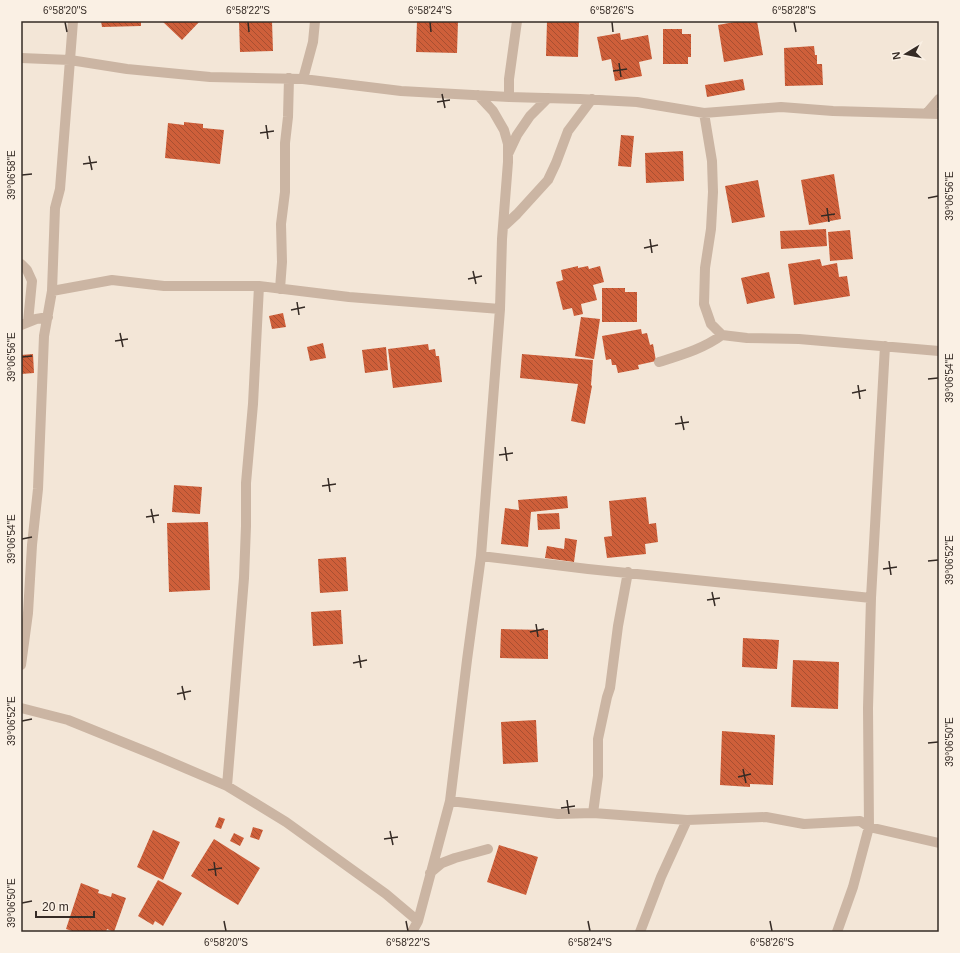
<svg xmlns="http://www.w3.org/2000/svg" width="960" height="953" viewBox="0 0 960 953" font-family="Helvetica,sans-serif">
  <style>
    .building { fill: url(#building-back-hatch) }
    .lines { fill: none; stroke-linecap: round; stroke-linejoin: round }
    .minor { stroke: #cbb5a3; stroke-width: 10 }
    .ticks { fill: none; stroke: #352b25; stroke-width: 1.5 }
    .neatline { fill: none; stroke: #352b25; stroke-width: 1.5 }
    .ticks-label { font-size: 10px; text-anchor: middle; fill: #352b25 }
  </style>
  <defs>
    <pattern id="building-back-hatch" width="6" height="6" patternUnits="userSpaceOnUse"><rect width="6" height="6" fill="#ce5f3a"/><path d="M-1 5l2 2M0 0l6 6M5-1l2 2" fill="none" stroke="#a84f31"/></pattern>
  </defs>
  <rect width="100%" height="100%" fill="#f3e6d7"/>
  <path class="building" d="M101,21H141V26L102,27Z
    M162,21H200L182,40Z
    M239,21H272L273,51L240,52Z
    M417,21H458L457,53L416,52Z
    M547,21H579L578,57L546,56Z
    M740,21H757L763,55L724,62L718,25Z
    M663,29H682V34H691V57H688V64H663Z
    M620,33L621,40L648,35L652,59L639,62L642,76L615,81L611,59L602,61L597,37Z
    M814,46L815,55H817V64H822L823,85L785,86L784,48Z
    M743,79L745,90L707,97L705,85Z
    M184,122L203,124V128L224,130L220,164L165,158L168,123L184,125Z
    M621,135L634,136L631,167L618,166Z
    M683,151L684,181L646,183L645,153Z
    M834,174L841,219L809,225L801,180Z
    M758,180L765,217L732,223L725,186Z
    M826,229L827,246L781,249L780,231Z
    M850,230L853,259L830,261L828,232Z
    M820,259L822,266L837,263L839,277L847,276L850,296L794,305L788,264Z
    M578,266V268L588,266L589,269L600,266L604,282L593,285L597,300L581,304L583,314L574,316L572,308L563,310L556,282L563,280L561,270Z
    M769,272L775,298L747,304L741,278Z
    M602,288H625V292H637V322H602Z
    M283,313L286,327L272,329L269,316Z
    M581,317L600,319L594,359L575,356Z
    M641,329L642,334L647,333L650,345L653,344L656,361L638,365L639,369L618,373L616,365H612L611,359L606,360L602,336Z
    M323,343L326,358L310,361L307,347Z
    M428,344L429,350L435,349L436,356H439L442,382L393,388L388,349Z
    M386,347L388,370L365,373L362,350Z
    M33,354L34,373L21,374V355Z
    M522,354L593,360L591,385L592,386L585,424L571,421L578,384L520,378Z
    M174,485L202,487L200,514L172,512Z
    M567,496L568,508L531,512L528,547L501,544L505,508L519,510L518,500Z
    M646,497L649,524L656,523L658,542L645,544L646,554L607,558L604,537L612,536L609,501Z
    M559,513L560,529L538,530L537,514Z
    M208,522L210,590L169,592L167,523Z
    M565,538L577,540L574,562L545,558L547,546L564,549Z
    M346,557L348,591L320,593L318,559Z
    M341,610L343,644L313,646L311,612Z
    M501,629L548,630V659L500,658Z
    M743,638L779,640L777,669L742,667Z
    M793,660L839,662L838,709L791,707Z
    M536,720L538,762L503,764L501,722Z
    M722,731L775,735L773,785L750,784V787L720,785Z
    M219,817L225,819L221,829L215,827Z
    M253,827L263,830L259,840L250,837Z
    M153,830L180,842L163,880L137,867Z
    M234,833L244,838L240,846L230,841Z
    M214,839L260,868L238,905L191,876Z
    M499,845L538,857L526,895L487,882Z
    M158,880L182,893L163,926L155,921L153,925L138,916Z
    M81,883L99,890L98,893L111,897L112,893L126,898L114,932L107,929L106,932H75L66,929Z"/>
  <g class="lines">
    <path class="minor" d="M21,58L70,60L127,69L210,77L303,79L401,91L509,97L580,99L637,102L704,113L781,107L833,111L939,114
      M303,79L313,42L315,21
      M509,97V79L517,21
      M704,113L712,161L713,192L711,229L705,268L704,304L711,324L722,335L747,338L799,339L939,351
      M927,113L939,99
      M508,154L517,135L530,116L548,98
      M503,227L517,214L548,180L556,163L568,131L592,99
      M21,264L27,270L32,281L28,322
      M280,289L282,262L281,224L285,192V143L288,117L289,78
      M52,291L112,280L164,286H259L349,297L500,309
      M21,325L36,319L48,317
      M659,362C681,355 703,349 722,335
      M481,556L588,569L871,598
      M21,665L28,613L32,545L38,489L44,336L52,291L55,208L60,189L73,21
      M21,708L68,720L152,754L227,786L286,822L386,894L418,921
      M227,786L244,578L246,526V483L253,404L259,286
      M450,801L558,814L593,813L687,820
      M593,813L598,776V739L607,697L610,688L618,626L628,572
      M430,873L442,863L455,858L488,849
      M412,932L418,921L450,801L467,660L481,556L500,309L502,239L508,162V144L504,130L493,111L478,95
      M640,932L661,877L687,820L766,817L804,824L860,821L869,827L939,843
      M837,932L853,887L869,827L868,708L871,598L885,346"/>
  </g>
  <path class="ticks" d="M65,22L67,32M248,22L249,32M430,22L431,32M612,22L613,32M794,22L796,32M619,63L621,77M613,71L627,69M442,94L445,108M437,102L450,100M266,125L268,139M260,133L274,131M89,156L92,170M83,164L97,162M22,175L32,174M928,198L938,196M827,208L829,222M821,216L835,214M650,239L652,253M644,248L658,245M473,271L476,284M468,279L482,276M297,302L299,315M291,310L305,307M120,333L123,347M115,341L128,339M22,357L32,356M928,379L938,378M858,385L860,399M852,393L866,390M681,416L684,430M675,424L689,422M505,447L507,461M499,455L513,453M328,478L330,492M322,486L336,484M151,509L154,523M146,517L159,515M22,539L32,537M889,561L891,575M928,561L938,560M883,569L897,567M712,592L715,606M707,600L720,598M536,624L538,637M530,632L544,629M359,655L361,668M353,663L367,660M182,686L185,700M177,694L191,691M22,721L32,719M928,743L938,742M743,769L746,783M738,777L751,774M567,800L569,814M561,808L575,806M390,831L393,845M384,839L398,837M214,862L216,876M208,870L222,868M22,903L32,901M224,921L226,931M406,921L408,931M588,921L590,931M770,921L772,931"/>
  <rect width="960" height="953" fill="none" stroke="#faf0e4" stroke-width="44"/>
  <g transform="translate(906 54) rotate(260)" stroke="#faf0e4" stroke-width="3" paint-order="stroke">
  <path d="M0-3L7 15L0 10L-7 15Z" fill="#352b25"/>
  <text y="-6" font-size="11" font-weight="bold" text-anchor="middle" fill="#352b25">N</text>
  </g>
  <path d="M36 911v6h58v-6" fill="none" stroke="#352b25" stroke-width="2"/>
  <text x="42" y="911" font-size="12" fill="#352b25" stroke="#faf0e4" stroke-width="3" paint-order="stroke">20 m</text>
  <rect x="22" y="22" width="916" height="909" class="neatline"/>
  <g class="ticks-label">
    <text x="65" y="14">6°58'20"S</text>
    <text x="248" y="14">6°58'22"S</text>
    <text x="430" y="14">6°58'24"S</text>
    <text x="612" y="14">6°58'26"S</text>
    <text x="794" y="14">6°58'28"S</text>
    <text transform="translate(11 175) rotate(-90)" y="4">39°06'58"E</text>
    <text transform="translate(949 196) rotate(-90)" y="4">39°06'56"E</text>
    <text transform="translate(11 357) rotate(-90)" y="4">39°06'56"E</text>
    <text transform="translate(949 378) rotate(-90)" y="4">39°06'54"E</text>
    <text transform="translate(11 539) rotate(-90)" y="4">39°06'54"E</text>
    <text transform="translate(949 560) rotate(-90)" y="4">39°06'52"E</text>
    <text transform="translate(11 721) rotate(-90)" y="4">39°06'52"E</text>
    <text transform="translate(949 742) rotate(-90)" y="4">39°06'50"E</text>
    <text transform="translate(11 903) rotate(-90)" y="4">39°06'50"E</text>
    <text x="226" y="946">6°58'20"S</text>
    <text x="408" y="946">6°58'22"S</text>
    <text x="590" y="946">6°58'24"S</text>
    <text x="772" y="946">6°58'26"S</text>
  </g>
</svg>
